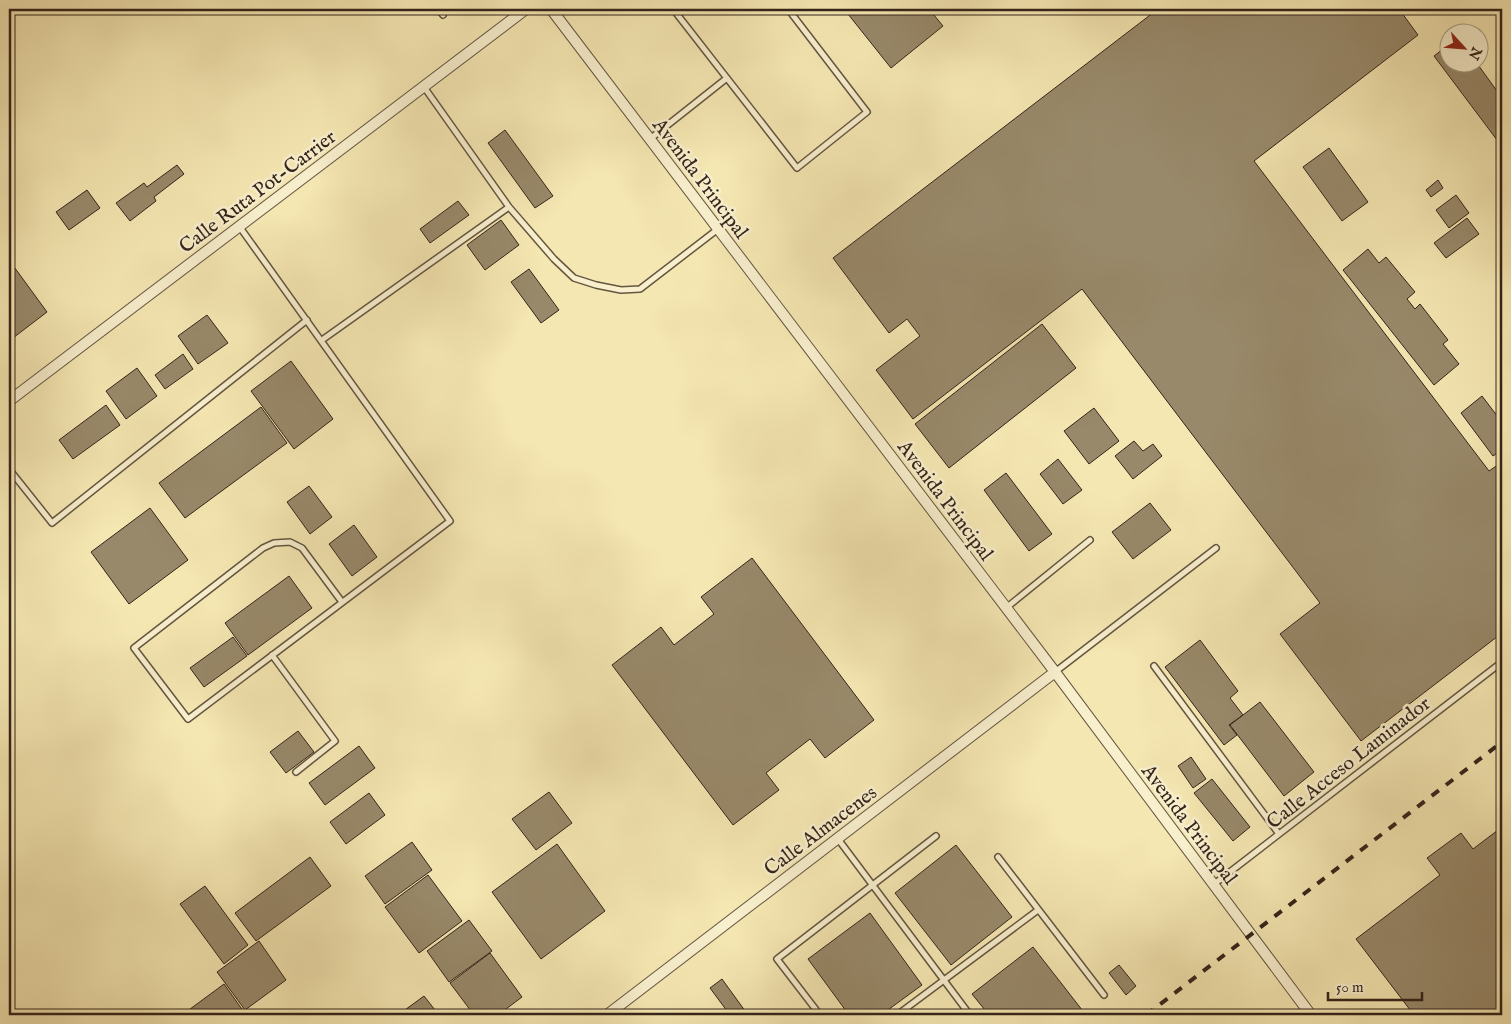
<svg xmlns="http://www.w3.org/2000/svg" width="1511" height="1024" viewBox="0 0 1511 1024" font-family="'IM FELL English',serif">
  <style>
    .building { fill: #98896a; stroke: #34241b }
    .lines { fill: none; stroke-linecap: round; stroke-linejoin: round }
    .service-casing { stroke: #645541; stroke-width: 8 }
    .minor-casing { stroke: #645541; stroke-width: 12 }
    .service { stroke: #f8efcd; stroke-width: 5 }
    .minor { stroke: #f8efcd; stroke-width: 10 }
    .rail { stroke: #34241b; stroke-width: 4; stroke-dasharray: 9 9; stroke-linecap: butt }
    .labels { text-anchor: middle; stroke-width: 5; stroke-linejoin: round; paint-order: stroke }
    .street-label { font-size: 20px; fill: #34241b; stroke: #f8efcd }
  </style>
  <rect width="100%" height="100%" fill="#f5e7b2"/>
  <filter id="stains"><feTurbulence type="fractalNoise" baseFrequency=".004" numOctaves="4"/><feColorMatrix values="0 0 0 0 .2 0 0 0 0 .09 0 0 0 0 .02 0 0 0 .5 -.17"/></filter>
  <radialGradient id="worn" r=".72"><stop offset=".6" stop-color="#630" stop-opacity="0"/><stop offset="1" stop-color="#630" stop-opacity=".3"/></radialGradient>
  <path class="building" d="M844,9H929L943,26L891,68Z
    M1158,9H1399L1418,35L1254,161L1489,471L1502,462V633L1361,741L1280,634L1320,603L1082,289L913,419L876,370L920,336L907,319L889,333L833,258Z
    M1448,45V62H1476L1502,98V142L1500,144L1434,56Z
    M505,130L553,196L535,208L488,143Z
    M1329,148L1368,202L1342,221L1303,167Z
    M177,165L184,174L154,197L156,201L130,221L116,203L144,183L147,187Z
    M1438,180L1443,188L1431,197L1426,190Z
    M87,190L100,208L69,230L56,212Z
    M1456,195L1469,213L1449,228L1436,210Z
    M458,201L469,215L430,243L420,229Z
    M1467,218L1479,234L1446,258L1434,243Z
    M501,220L519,245L485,270L467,245Z
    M1368,249L1379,263L1386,257L1415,292L1407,299L1415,309L1420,304L1448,340L1443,344L1459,364L1434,385L1343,270Z
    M9,260L47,312L9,341Z
    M529,269L559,310L541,323L511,282Z
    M207,315L228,343L198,364L178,336Z
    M1042,324L1076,368L949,468L915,424Z
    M183,354L193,369L165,389L155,375Z
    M291,361L333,419L294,449L251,391Z
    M137,368L157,396L126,419L106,391Z
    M1482,396L1498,417L1502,414V450L1493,456L1461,413Z
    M106,405L120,425L73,459L59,440Z
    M261,407L287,443L185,518L159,483Z
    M1094,408L1119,441L1089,464L1064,431Z
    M1134,441L1143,451L1153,444L1162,456L1133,479L1115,456Z
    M1058,459L1082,490L1063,504L1040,474Z
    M1006,473L1052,534L1029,551L984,490Z
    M309,486L332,517L310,534L287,502Z
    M1150,503L1171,530L1133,559L1112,532Z
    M150,508L188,560L129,604L91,552Z
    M354,525L377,557L352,576L329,544Z
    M752,558L874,720L825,758L810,739L766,773L779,790L733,825L612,665L661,627L674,645L714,614L701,597Z
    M289,576L312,608L248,655L225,623Z
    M233,637L247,656L204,687L190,668Z
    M1200,640L1238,691L1230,698L1243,715L1229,725L1237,735L1224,745L1165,667Z
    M1260,702L1314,772L1284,796L1230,725Z
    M298,731L314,752L286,773L270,752Z
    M359,746L375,768L325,805L309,783Z
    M1191,757L1206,779L1193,788L1178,766Z
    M1212,779L1250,827L1233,841L1194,793Z
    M549,792L572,823L536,850L512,819Z
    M369,793L385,815L346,844L330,822Z
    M1502,827V1015H1414L1356,939L1440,875L1427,858L1461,833L1473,849Z
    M412,842L432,870L385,904L365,876Z
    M557,844L605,911L541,959L492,892Z
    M956,845L1012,917L951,965L895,893Z
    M310,857L331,886L256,941L235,913Z
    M428,875L462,921L419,953L385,907Z
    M205,886L248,945L224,964L180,904Z
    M870,913L922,985L881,1015H849L808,959Z
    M469,920L492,951L449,982L427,951Z
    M259,941L286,980L245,1010L217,972Z
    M1033,947L1086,1015H989L972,994Z
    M490,953L522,997L498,1015H474L450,983Z
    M1119,965L1136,986L1126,995L1109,973Z
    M722,979L748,1015H730L710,988Z
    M224,984L244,1012L240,1015H182Z
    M424,996L439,1015H398Z"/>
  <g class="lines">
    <defs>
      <path id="service" d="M438,9L443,15
        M673,9L797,168L867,112L788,9
        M424,87L509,207L554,259L574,278L596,285L621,290L640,289L718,229
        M650,139L727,78
        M239,226L450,521L188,719L134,648L263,548L274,543L290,542L302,548L342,602
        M322,340L509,207
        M9,469L52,523L307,320
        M1006,608L1090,540
        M272,655L335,741L296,772
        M1154,666L1279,834
        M1055,672L1216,548
        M838,839L970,1015
        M998,857L1104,995
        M1213,885L1502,662
        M820,1015L777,959L936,836
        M897,1015L1038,910"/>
      <path id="minor" d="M551,9L1055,672L1311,1015
        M9,401L526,9
        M607,1015L1055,672"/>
    </defs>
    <use href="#service" class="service-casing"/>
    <use href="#minor" class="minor-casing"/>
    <use href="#service" class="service"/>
    <use href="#minor" class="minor"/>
    <path class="rail" d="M1146,1015L1502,742"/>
  </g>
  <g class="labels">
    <g class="street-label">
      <text transform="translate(701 178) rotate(53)" y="7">Avenida Principal</text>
      <text transform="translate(257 191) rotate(-37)" y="7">Calle Ruta Pot-Carrier</text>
      <text transform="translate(946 500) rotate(53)" y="7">Avenida Principal</text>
      <text transform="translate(1348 762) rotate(-38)" y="7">Calle Acceso Laminador</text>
      <text transform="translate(1190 824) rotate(53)" y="7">Avenida Principal</text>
      <text transform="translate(820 830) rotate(-37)" y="7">Calle Almacenes</text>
    </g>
  </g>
  <rect width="1511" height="1024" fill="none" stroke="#f5e7b2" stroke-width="30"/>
  <rect x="10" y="10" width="1491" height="1004" fill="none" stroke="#34241b" stroke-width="2.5"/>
  <rect x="15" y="15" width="1481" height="994" fill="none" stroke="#34241b"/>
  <g transform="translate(1464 48) rotate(116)"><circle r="24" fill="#f8efcd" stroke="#aa9e86"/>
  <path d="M0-4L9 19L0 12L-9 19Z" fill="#8f2418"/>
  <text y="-8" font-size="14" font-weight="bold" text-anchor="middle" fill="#34241b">N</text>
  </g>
  <path d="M1328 992v8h94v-8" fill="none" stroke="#34241b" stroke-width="2.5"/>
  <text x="1336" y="992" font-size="15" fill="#34241b" stroke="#f8efcd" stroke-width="4" paint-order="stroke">50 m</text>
  <rect width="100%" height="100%" filter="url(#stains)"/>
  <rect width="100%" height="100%" fill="url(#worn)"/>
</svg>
